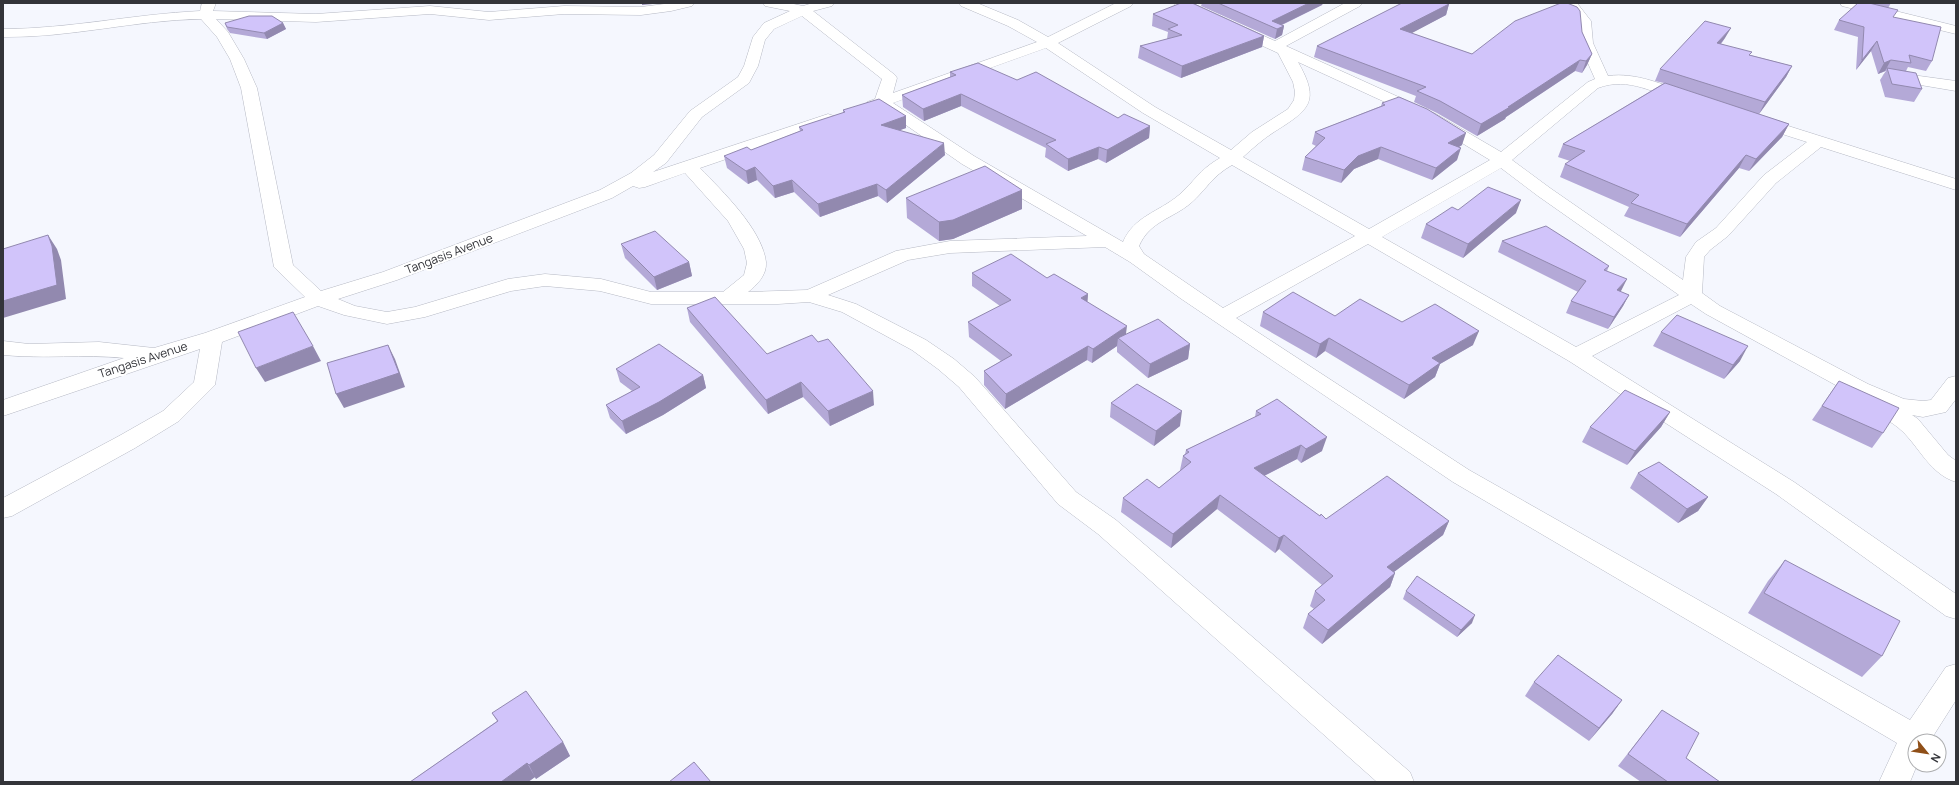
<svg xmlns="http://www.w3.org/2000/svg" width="1959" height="785" viewBox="0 0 1959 785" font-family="Manrope,sans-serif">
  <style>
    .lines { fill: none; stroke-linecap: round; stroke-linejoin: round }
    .street-casing { stroke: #b6b9c4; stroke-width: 1 }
    .street { fill: #fff; fill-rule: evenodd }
    .wall { fill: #b4a9d7 }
    .shaded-wall { fill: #9289af }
    .building { fill: #d1c4fa; stroke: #9289af }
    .labels { text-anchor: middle; stroke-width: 4; stroke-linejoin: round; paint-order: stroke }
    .street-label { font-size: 12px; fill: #333439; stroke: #fff }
  </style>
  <rect width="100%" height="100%" fill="#f5f7fe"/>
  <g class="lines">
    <defs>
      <path id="street" d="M202,3H216L213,11L316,14L430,6L489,12L564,6L641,7L672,3H694L692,6L671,11L641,15L564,14L489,20L430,14L316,22L216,19L228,32L244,59L257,88L293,265L321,291L383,272L600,190L631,173L654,155L690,111L738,77L744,66L753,37L764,23L790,11L765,6L763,3H789L803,6L813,3H834L832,6L813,11L895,75L897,78L893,93L1037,42L1008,26L961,6L959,3H977L1018,20L1048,37L1116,3H1133L1131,6L1058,43L1155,107L1231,150L1252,132L1288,109L1294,100L1295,92L1293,82L1278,53L1176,6L1174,3H1192L1275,41L1345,3H1362L1360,6L1286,46L1436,114L1501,152L1588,82L1595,79L1579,43L1577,21L1563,3H1577L1591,21L1593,43L1608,76C1636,72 1664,85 1689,94L1692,97L1689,100L1684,102C1655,94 1629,76 1598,88L1512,160L1550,188L1683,280L1686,257L1696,242L1716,228L1764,175L1807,142L1751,124L1749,121L1751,118L1757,116L1763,118L1956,179V190L1821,147L1776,183L1728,236L1710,250L1704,257L1702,293L1720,306L1868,384L1904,399L1923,401L1931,400L1948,378L1956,376V399L1946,412L1923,417L1912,415L1918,419L1948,455L1956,461V482C1930,474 1920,448 1902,431C1892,421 1878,417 1871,405L1872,403L1852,394L1706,314L1691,304L1592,356L1794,482L1956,594V619L1946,616L1776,494L1569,361L1368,244L1236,318L1469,470L1910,720L1946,667L1956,664V700L1930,741H1915V765H1917L1910,782H1879L1897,743L1453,482L1180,298L1130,262L1105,247L950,253L908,260L828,295L856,304L926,340L954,359L975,377L1076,492L1116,520L1410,772L1414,782H1377L1098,534L1058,504L959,387L938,369L912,350L842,312L809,302L778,304H651L600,291L545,286L511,291L425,317L387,324L344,315L318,306L222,342L215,385L179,421L135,448L12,516L3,518V498L119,436L163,411L194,382L200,349L3,416V400L124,358C84,354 43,359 3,355V341L29,344L99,342L154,348L205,333L305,297L274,267L241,88L230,59L217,37L201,19C135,20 70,38 3,37V29C69,29 134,14 200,11ZM802,16L882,79L875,99L867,102L864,105L867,108L872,110L880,107L962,164L1087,236L950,241L896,251L807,290L748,292C757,285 767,275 766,262C762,229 722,191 700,168L834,122L836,119L834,116L828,114L822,116L653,172L666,163L702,117L749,83L758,66L765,40L774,29ZM1046,48L1143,113L1220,158C1199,170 1195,181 1179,195C1159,212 1134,216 1123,242L974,156L893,103ZM1298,62L1424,120L1490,160L1369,229L1243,157C1253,148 1263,139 1274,132C1309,110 1321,102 1298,62ZM1232,165L1355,236L1223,308L1144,254L1139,246C1150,221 1172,219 1191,203C1207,189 1211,177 1232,165ZM1501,168L1538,196L1679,295L1576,347L1382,237ZM685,173L728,221L744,249L747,263L744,275L723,292H651L601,279L545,274L508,279L415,307L387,312L355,306L338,299L397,280L612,198L633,186L639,188L645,187Z
        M1840,3H1863L1956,26V34L1842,6Z
        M1890,72L1956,81V91L1885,79L1883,76L1885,73Z"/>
    </defs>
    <use href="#street" class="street-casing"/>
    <use href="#street" class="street"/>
  </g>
  <path class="wall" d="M1202,3H1323L1322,5L1282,25L1284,26L1282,35L1275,39L1201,6Z
    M1869,3H1891L1888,8L1893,17L1932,61L1926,71L1908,67L1906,71L1922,89L1914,102L1885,97L1880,80L1886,71L1878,74L1871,51L1856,70L1858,37L1834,30L1839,20Z
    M1449,4L1446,15L1411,33L1472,54L1582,32L1592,54L1587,65L1582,73L1575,71L1506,117L1505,119L1477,136L1437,113L1414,102L1416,96L1314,57L1317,46Z
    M1153,14L1264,36L1262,47L1181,78L1138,58L1140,46L1167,39L1168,32L1152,26Z
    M225,23H283L286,29L267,39L230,33L227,29Z
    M1725,38L1721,44L1750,55L1792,66L1786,77L1759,114L1789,124L1782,137L1749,171L1739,168L1680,237L1624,216L1629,207L1560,177L1565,164L1570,161L1558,157L1563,144L1664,83L1655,81L1660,69Z
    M950,72L1017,80L1118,118L1150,126L1149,138L1106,163L1098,159L1068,171L1045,157L1046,148L961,106L924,121L903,107L902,95L950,77Z
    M1382,103L1462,145L1459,147L1457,160L1432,180L1378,159L1354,169L1341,183L1302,170L1305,157L1316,146L1312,144L1315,132L1381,106Z
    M843,110L906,116V128L899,130L945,155L887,203L878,196L820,217L794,192L775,198L757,180L748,184L727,168L724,156L751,150L800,131L799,127L843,113Z
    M906,198L1022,209L953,239L939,241L907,218Z
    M1458,210L1516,213L1463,258L1421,238L1426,224Z
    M1502,241L1609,266L1607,271L1621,292L1629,295L1623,306L1608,329L1566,313L1571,301L1578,292L1498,252Z
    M621,244L689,262L692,276L657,290L625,258Z
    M972,273L1047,278L1088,294L1087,302L1126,334L1190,344L1188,359L1148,378L1117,352V346L1092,363L1087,360L1005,409L984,385V371L1001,361L969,337L968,322L1000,306L972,286Z
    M687,308L767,354L874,405L830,426L803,397L768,414L690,322Z
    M1263,312L1335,316L1402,322L1473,345L1440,364L1435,377L1404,399L1325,351L1316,358L1260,326Z
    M1661,332L1740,361L1724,379L1653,346Z
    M616,369L703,375L706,388L663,415L626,434L610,418L606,405L632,391L620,382Z
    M1839,381L1883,433L1872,448L1812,420Z
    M1111,403L1180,426L1154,446L1110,417Z
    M1256,411L1322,451L1301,463L1297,459L1264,476L1320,516L1326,519L1449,521L1443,535L1394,572L1395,573L1390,587L1322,644L1303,628L1308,614L1314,609L1310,606L1315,591L1322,585L1279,549L1275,553L1217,509L1171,548L1121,512L1123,498L1159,488L1181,470H1180L1183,456L1185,454L1186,450L1255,417Z
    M1670,412L1661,427L1627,465L1582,442L1590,427Z
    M1638,473L1708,497L1698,511L1678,523L1630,488Z
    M1785,560L1882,656L1862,677L1748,613L1768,581Z
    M1406,591L1472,623L1457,637L1403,599Z
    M1534,682L1622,700L1612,714L1589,741L1525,696Z
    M1662,710L1686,758L1720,782H1641L1618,766Z
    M492,713L563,742L570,756L536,779L535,777L528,782H410L497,721Z"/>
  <path class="shaded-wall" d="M642,3H663L642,5Z
    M1309,3H1323L1322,5L1275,28L1272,21Z
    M1449,4L1446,15L1397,41L1400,29Z
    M283,23L286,29L267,39L264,33Z
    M1284,26L1282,35L1275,39L1277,29Z
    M1731,28L1725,38L1712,54L1717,43Z
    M1264,36L1262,47L1181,78L1182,66Z
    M1877,41L1871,51L1856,70L1862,60Z
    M1592,54L1587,65L1582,73L1586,61Z
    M1580,60L1575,71L1506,117L1505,119L1477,136L1481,124Z
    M1891,60L1885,71L1878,74L1884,63Z
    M1792,66L1786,77L1759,114L1765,102Z
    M961,94V106L924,121L923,109Z
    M906,116V128L882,137L881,125Z
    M1789,124L1782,137L1749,171L1756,159Z
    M1150,126L1149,138L1106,163L1107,150Z
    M1466,133L1462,145L1444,156L1448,143Z
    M944,143L945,155L887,203L886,190Z
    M1099,147L1098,159L1068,171V159Z
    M1381,147L1378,159L1354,169L1341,183L1344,170L1358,156Z
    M1461,148L1457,160L1432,180L1436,168Z
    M1746,155L1739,168L1680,237L1687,224Z
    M755,167L757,180L748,184L746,171Z
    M792,180L794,192L775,198L773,186Z
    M877,184L878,196L820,217L818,204Z
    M1022,190V209L953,239L939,241V222Z
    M1521,200L1516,213L1463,258L1468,244Z
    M48,235L57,249L61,260L66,299L3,318V301Z
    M689,262L692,276L657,290L654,277Z
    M1627,279L1621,291L1611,302L1617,290Z
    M1088,294L1087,308L1081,298Z
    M1629,295L1623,306L1608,329L1614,317Z
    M1127,326L1125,341L1118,338L1117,346L1092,363L1093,349Z
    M1479,331L1473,345L1440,364L1435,377L1404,399L1409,385L1432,358Z
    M1329,338L1325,351L1316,358L1320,344Z
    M1190,344L1188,359L1148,378L1150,364Z
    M388,345L395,359L405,387L344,408L336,394Z
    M313,346L321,361L265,382L256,368Z
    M1088,346L1087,360L1005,409L1006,394Z
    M1748,346L1740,361L1724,379L1733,365Z
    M703,375L706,388L663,415L626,434L622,421Z
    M801,382L803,397L768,414L766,400Z
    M873,391L874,405L830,426L828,411Z
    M1182,411L1180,426L1154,446L1156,431Z
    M1670,412L1661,427L1627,465L1635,451Z
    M1327,437L1322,451L1301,463L1306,449Z
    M1301,445L1297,459L1250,483L1254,468Z
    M1220,495L1217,509L1171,548L1173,534Z
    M1708,497L1698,511L1678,523L1687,509Z
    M1449,521L1443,535L1382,581L1387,567Z
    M1284,535L1279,549L1275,553L1279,538Z
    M1395,573L1390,587L1322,644L1328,630Z
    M1475,615L1472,623L1457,637L1461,630Z
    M1622,700L1612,714L1589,741L1599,728Z
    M563,742L570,756L536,779L529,765Z
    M527,763L535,777L528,782H501Z"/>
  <path class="building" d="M1181,3H1192L1264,36L1182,66L1140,46L1182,35L1168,29L1178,25L1153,14Z
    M1218,3H1309L1272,21L1284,26L1277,29Z
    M1402,3H1445L1449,4L1400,29L1472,54L1515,21L1561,3H1567L1577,7L1580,11L1582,32L1592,54L1586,61L1580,60L1508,107H1510L1481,124L1440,101L1417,91L1426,87L1317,46Z
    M1858,3H1869L1898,10L1893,17L1941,27L1932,61L1909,55L1911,63L1891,60L1884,63L1877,41L1862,60L1864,27L1839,20Z
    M249,16H272L283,23L264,33L227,27L225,23Z
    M1705,21L1731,28L1717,43L1752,52L1749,55L1792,66L1765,102L1660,69Z
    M978,63L1017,80L1036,72L1118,118L1124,114L1150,126L1107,150L1099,147L1068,159L1046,144L1056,140L961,94L923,109L902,95L956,75L950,72Z
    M1887,68L1916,73L1922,89L1892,84Z
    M1665,83L1789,124L1756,159L1746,155L1687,224L1631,203L1639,195L1565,164L1585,151L1563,144Z
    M1399,97L1427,109L1466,133L1448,143L1461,148L1436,168L1381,147L1358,156L1344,170L1305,157L1325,138L1315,132L1385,105L1382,103Z
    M879,99L906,116L881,125L944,143L886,190L877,184L818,204L792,180L773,186L755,167L746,171L724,156L747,147L751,150L803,130L799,127L845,112L843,110Z
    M985,166L1022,190L953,220L939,222L906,198Z
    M1488,187L1521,200L1468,244L1426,224L1452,207L1458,210Z
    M1546,226L1609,266L1604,270L1627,279L1617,290L1629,295L1614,317L1571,301L1586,281L1502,241Z
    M655,231L689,262L654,277L621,244Z
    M48,235L52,246L57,285L3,301V249Z
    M1011,254L1047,278L1054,274L1088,294L1081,298L1127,326L1093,349L1088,346L1006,394L984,371L1012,355L968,322L1011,300L972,273Z
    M1293,292L1335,316L1360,299L1402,322L1435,304L1479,331L1432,358L1440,363L1409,385L1329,338L1320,344L1263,312Z
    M715,297L767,354L812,335L818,342L828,339L873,391L828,411L801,382L766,400L687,308Z
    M293,312L313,346L256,368L238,332Z
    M1677,315L1748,346L1733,365L1661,332Z
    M1158,319L1190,344L1150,364L1118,338Z
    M659,344L703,375L659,402L622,421L606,405L640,387L616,369Z
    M388,345L399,373L336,394L327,363Z
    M1839,381L1899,408L1883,433L1822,406Z
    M1137,384L1182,411L1156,431L1111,403Z
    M1625,390L1670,412L1635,451L1590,427Z
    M1277,399L1327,437L1306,449L1301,445L1254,468L1320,516L1321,514L1326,519L1387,476L1449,521L1387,567L1395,573L1328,630L1308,614L1325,600L1315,591L1333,576L1284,535L1279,538L1220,495L1173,534L1123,498L1147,479L1159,488L1191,462L1183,456L1189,452L1186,450L1261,414L1256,411Z
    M1659,462L1708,497L1687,509L1638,473Z
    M1785,560L1900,621L1882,656L1764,593Z
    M1417,576L1475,615L1461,630L1406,591Z
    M1558,655L1622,700L1599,728L1534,682Z
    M526,691L563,742L529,765L527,763L501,782H410L498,721L492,713Z
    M1662,710L1699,733L1686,758L1720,782H1668L1628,754Z
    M694,762L711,782H669Z"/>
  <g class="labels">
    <g class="street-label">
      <text transform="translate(449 254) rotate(-21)" y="4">Tangasis Avenue</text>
      <text transform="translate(143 360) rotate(-18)" y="4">Tangasis Avenue</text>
    </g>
  </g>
  <rect width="1959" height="785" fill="none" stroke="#333439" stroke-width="8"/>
  <g transform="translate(1927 753) rotate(120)"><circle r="19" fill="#ffffff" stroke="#adaeb0"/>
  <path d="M0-3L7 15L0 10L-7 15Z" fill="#8f4f18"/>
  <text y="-6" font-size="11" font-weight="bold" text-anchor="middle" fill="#333439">N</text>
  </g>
</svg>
